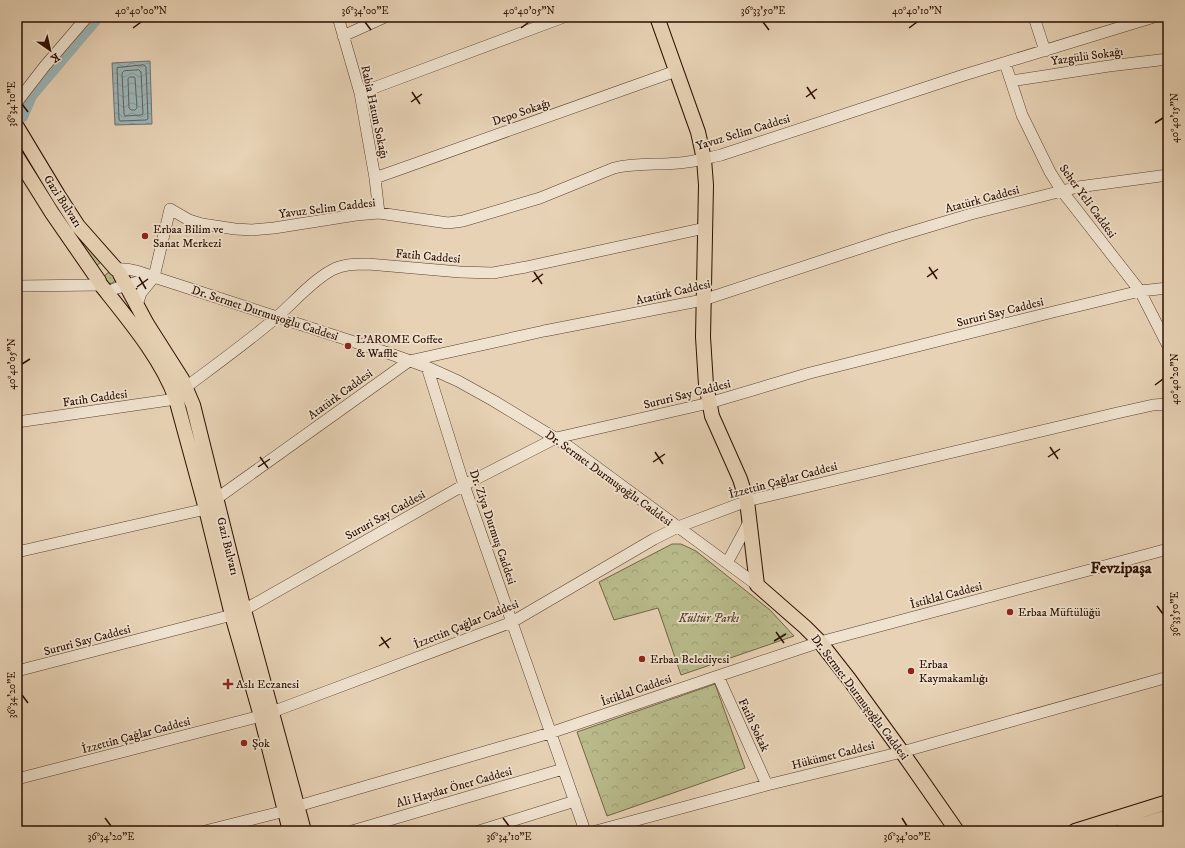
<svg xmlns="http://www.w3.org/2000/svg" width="1185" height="848" viewBox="0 0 1185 848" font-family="'IM FELL DW Pica',serif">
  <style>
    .grass { fill: url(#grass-dots); stroke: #726446 }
    .forest { fill: url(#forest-crowns); stroke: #726446 }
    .water { fill: url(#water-waves); stroke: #6f726e }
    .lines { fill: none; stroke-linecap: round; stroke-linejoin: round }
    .shore { stroke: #64625c; stroke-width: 1 }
    .canal { stroke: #9bb5b8; stroke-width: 10 }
    .minor-casing { stroke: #5b3f2d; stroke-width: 12 }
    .major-casing { stroke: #2c0e00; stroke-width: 16 }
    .minor { stroke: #efe2cf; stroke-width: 11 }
    .major { stroke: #e7d2b5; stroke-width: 14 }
    .ticks { fill: none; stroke: #2c0e00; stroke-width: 1.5 }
    .poi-dot { fill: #8f2418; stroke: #efe2cf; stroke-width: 1.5 }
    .labels { text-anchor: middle; stroke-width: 3.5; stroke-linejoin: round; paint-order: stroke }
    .street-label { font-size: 12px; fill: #2c0e00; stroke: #efe2cf }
    .poi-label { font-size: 12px; fill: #2c0e00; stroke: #efe2cf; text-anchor: start }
    .park-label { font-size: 12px; font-style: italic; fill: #5d4b31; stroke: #efe2cf }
    .district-label { font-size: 16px; font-weight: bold; fill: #2c0e00; stroke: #efe2cf }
    .neatline { fill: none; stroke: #2c0e00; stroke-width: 1.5 }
    .ticks-label { font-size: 10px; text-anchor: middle; fill: #2c0e00 }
  </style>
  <defs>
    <pattern id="grass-dots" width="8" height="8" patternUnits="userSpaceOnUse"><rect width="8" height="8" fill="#b9bb8b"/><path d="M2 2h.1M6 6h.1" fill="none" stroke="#9fa076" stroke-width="1.8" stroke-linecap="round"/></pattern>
    <pattern id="forest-crowns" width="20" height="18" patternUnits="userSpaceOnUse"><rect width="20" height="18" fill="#b9bb8b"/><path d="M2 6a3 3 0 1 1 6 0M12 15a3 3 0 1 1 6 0" fill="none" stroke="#9fa076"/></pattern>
    <pattern id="water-waves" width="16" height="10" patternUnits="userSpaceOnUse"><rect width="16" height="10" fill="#9bb5b8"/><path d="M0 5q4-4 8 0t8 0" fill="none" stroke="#869a9c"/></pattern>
  </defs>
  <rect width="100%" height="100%" fill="#e7d2b5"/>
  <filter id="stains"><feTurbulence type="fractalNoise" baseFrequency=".005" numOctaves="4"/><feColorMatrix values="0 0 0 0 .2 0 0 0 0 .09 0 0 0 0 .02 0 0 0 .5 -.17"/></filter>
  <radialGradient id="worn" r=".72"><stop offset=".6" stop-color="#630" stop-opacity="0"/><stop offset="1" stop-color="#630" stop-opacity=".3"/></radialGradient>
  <path class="grass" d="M17,140L85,244L101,262L95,267L40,183L17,143Z
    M104.5 278a5.5 5.5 0 1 1 11 0a5.5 5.5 0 1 1-11 0Z"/>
  <path class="forest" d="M672,544H681L696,551L770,610L794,636L681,675L658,608L614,620L599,582Z
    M715,684L745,768L607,816L577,732Z"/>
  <path class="water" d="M150,61L152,124L115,125L112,63Z"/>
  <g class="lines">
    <path class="shore" d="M144,65L146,67L148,119L146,120L120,121L119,119L117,68Z
      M139,70L141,72L143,114L141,115L125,116L124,114L122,73L124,71Z
      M130,77H134L135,78L137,108L135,110H131L129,108L128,79Z"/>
    <path class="canal" d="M23,117L32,96L99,17"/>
    <defs>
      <path id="minor" d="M338,17L360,93L375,178L379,213
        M1034,17L1045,51
        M343,36L385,17
        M1005,63L1022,115L1050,172L1062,191L1140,291L1168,346
        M1011,81L1109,66L1168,59
        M360,93L564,17
        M17,102L44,67L87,17
        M375,178L676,71
        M116,269C130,268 141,272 154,277L385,352L427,367L458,381L494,401L568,446L757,585
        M17,286L101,285
        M114,289L154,277
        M137,305L141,293L154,277L170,209L189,220L202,224L235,229L252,230L274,228L356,215L379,213L448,223L463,221L540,198L614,168C636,163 657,165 679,163C693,162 707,158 721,155L964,75L1154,17
        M427,367L464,485L585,831
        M186,387C217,364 249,341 278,316C295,301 313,280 332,270C343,264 355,264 368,264L460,272L493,273L526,267L705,228
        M17,422L176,399
        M216,499L409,361L544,331L703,300L891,238L971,214L1078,187L1168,175
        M17,552L206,509
        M727,563L749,522
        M244,610L464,485L556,438L709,403L810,373L1053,312L1140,291L1168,288
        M17,671L232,615
        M718,676L767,785
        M272,712L512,622L654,539L678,527L747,501L1117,413L1153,405L1168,404
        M17,779L261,716
        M298,806L550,733L718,676L820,642L1168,549
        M205,831L285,811
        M352,831L563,769
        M479,831L575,801
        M596,831L767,785L902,752L1168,677"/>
      <path id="major" d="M657,17L698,132L704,159L706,185L703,337L706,385L712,416L740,479L747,501L757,585L805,627L820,642L849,679L902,752L957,831
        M17,127L58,195L78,226L116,269
        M17,157L52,213L99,281
        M120,274L147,324L182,379L193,405L244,610L304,831
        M101,285C128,319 162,359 176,399L206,509L232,615L261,716L290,831
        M1075,831L1168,802
        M1122,831L1168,817"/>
    </defs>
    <use href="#minor" class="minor-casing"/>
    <use href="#major" class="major-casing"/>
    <use href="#minor" class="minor"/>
    <use href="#major" class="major"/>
  </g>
  <path class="ticks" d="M365,22L371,30M763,22L769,30M133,28L141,22M521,28L529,22M909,28L917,22M807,87L815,99M412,92L420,104M806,97L817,89M411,102L422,94M22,104L28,112M1155,123L1163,118M929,267L937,279M534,272L542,284M139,277L146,289M927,277L938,269M532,282L543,274M137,287L148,279M22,364L30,359M1155,385L1163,379M1050,447L1058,459M655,452L663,464M260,457L268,468M1048,457L1060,449M653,462L665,454M258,467L270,459M1157,606L1163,614M776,632L784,643M381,637L389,648M774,641L786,634M379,646L391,638M22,695L28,703M105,818L111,826M503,818L509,826M902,818L907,826"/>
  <g class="poi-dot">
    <circle cx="145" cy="236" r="4"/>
    <circle cx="348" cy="346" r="4"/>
    <circle cx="1010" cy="612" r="4"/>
    <circle cx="642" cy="659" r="4"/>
    <circle cx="911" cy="671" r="4"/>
    <path d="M226 678h4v4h4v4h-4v4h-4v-4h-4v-4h4z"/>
    <circle cx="244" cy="743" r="4"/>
  </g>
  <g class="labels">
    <g class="street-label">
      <text transform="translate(1087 56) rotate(-8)" y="4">Yazgülü Sokağı</text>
      <text transform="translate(375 112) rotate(78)" y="4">Rabia Hatun Sokağı</text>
      <text transform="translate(521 112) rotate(-19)" y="4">Depo Sokağı</text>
      <text transform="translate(743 132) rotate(-17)" y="4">Yavuz Selim Caddesi</text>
      <text transform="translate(982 199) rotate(-15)" y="4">Atatürk Caddesi</text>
      <text transform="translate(63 201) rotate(57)" y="4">Gazi Bulvarı</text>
      <text transform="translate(1088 201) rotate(54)" y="4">Seher Yeli Caddesi</text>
      <text transform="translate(327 208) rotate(-7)" y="4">Yavuz Selim Caddesi</text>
      <text transform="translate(428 256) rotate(5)" y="4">Fatih Caddesi</text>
      <text transform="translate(673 292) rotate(-13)" y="4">Atatürk Caddesi</text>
      <text transform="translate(1000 312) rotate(-14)" y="4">Sururi Say Caddesi</text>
      <text transform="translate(265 313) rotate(18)" y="4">Dr. Sermet Durmuşoğlu Caddesi</text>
      <text transform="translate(340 394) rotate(-36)" y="4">Atatürk Caddesi</text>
      <text transform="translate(687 394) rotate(-14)" y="4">Sururi Say Caddesi</text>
      <text transform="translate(95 398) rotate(-8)" y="4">Fatih Caddesi</text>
      <text transform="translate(609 478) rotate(36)" y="4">Dr. Sermet Durmuşoğlu Caddesi</text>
      <text transform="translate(783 480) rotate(-15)" y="4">İzzettin Çağlar Caddesi</text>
      <text transform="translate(385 515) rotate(-29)" y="4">Sururi Say Caddesi</text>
      <text transform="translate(493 527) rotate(71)" y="4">Dr. Ziya Durmuş Caddesi</text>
      <text transform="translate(228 546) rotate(76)" y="4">Gazi Bulvarı</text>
      <text transform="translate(946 595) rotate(-15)" y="4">İstiklal Caddesi</text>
      <text transform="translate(466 624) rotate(-22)" y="4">İzzettin Çağlar Caddesi</text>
      <text transform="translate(87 640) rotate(-15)" y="4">Sururi Say Caddesi</text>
      <text transform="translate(636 690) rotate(-19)" y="4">İstiklal Caddesi</text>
      <text transform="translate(860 697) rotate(53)" y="4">Dr. Sermet Durmuşoğlu Caddesi</text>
      <text transform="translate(754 725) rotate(65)" y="4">Fatih Sokak</text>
      <text transform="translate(136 735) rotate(-15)" y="4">İzzettin Çağlar Caddesi</text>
      <text transform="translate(833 755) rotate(-14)" y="4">Hükümet Caddesi</text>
      <text transform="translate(454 787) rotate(-16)" y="4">Ali Haydar Öner Caddesi</text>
    </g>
    <g class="poi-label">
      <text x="153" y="233">Erbaa Bilim ve<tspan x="153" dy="14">Sanat Merkezi</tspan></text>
      <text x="356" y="343">L'AROME Coffee<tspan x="356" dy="14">&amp; Waffle</tspan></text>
      <text x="1018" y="616">Erbaa Müftülüğü</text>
      <text x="650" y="663">Erbaa Belediyesi</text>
      <text x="919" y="668">Erbaa<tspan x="919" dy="14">Kaymakamlığı</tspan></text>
      <text x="236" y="688">Aslı Eczanesi</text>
      <text x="252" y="747">Şok</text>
    </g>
    <g class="park-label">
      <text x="709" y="622">Kültür Parkı</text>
    </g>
    <g class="district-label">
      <text x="1121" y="573">Fevzipaşa</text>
    </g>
  </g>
  <rect width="1185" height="848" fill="none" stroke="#e7d2b5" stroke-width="44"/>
  <g transform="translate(50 50) rotate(146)" stroke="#efe2cf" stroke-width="3" paint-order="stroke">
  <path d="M0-3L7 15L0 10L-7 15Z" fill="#2c0e00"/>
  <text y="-6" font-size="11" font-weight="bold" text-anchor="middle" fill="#2c0e00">K</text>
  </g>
  <rect x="22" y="22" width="1141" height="804" class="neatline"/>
  <g class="ticks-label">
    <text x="141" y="14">40°40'00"N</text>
    <text x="365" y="14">36°34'00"E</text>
    <text x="529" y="14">40°40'05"N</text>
    <text x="763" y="14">36°33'50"E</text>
    <text x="917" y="14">40°40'10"N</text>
    <text transform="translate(11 104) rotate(-90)" y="4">36°34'10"E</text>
    <text transform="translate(1174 118) rotate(-90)" y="4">40°40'15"N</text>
    <text transform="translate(11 364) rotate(-90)" y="4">40°40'05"N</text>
    <text transform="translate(1174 379) rotate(-90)" y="4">40°40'20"N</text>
    <text transform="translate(1174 614) rotate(-90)" y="4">36°33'50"E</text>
    <text transform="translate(11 695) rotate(-90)" y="4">36°34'20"E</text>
    <text x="111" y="840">36°34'20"E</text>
    <text x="509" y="840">36°34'10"E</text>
    <text x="907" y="840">36°34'00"E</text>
  </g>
  <rect width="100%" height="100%" filter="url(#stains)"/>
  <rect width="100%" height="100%" fill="url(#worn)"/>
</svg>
